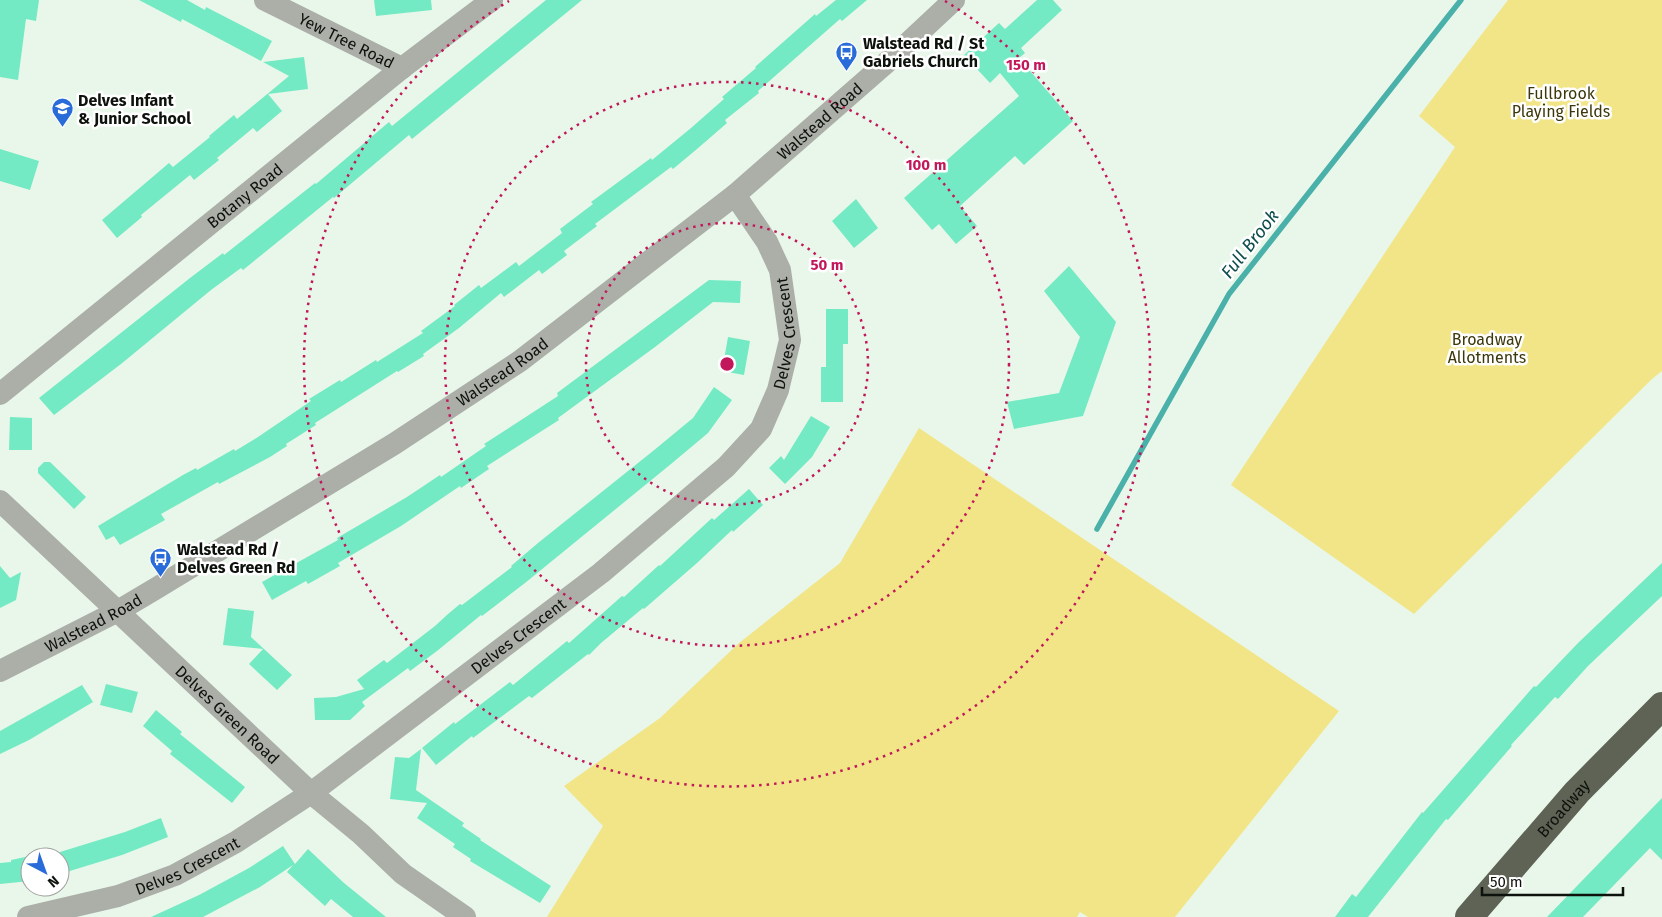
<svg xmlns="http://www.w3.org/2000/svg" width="1662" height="917" viewBox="0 0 1662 917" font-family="'Fira Sans',sans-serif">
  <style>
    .green { fill: #f2e588 }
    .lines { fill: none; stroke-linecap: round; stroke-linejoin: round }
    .stream { stroke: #4ab0aa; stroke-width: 5.5 }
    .building { fill: #73eac3 }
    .minor { stroke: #acafa8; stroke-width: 22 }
    .highway { stroke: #5e6355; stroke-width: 28 }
    .ring { fill: none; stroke: #c2185b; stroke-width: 2.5; stroke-dasharray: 2.5 5 }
    .labels { text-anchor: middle; stroke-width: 5; stroke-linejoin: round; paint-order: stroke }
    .street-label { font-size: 16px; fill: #0d120d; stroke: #fff }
    .poi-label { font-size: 16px; font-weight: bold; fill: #0d120d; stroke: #fff; text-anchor: start }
    .park-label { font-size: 16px; fill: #3d370b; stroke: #fff }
    .water-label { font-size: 18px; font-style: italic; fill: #0b4d4b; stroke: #fff }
    .centre { fill: #c2185b; stroke: #fff; stroke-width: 2.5 }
    .ring-label { font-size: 15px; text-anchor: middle; font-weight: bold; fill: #c2185b; stroke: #fff; stroke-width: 5; stroke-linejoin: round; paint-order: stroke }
  </style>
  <rect width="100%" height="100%" fill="#e9f7ea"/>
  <path class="green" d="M1508,0H1662V371L1652,379L1414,614L1231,485L1455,147L1419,116Z
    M919,428L1339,711L1175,917H1088L1080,912L1077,917H547L603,826L564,786L660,718L739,643L840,563Z"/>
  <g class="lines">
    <path class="stream" d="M1097,529L1229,294L1461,0"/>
  </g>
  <path class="building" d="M0,0H39L36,21L26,19L18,80L0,77Z
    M139,0H187L205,10L206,7L272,41L261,61L182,19L181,22Z
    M374,0H431L432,10L376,16Z
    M546,0H582L412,139L409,135L334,198L333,197L243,270L241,268L211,290L121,364L54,415L39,398L190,278L223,253L224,255L315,183L316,184L389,122L392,126Z
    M836,0H867L842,21L840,19L758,91L759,93L725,120L727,123L697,149L673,169L671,167L595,224L597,226L564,251L567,255L542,274L539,270L504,297L501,293L459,328L423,354L424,356L398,372L397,371L315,423L316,425L286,444L287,446L270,457L219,484L218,482L161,514L165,520L120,545L114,536L106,540L98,526L183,475L196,468L197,470L234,449L235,451L258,437L311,401L309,399L340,380L341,382L376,360L377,362L423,333L421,331L455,306L454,305L479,285L481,288L516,262L519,266L562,233L560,229L593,204L591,202L651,158L652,160L691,128L724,99L722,97L756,68L755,67L815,14L816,16Z
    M1037,0H1053L1062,10L1021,48L1025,53L1019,58L1073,121L1024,165L1015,156L960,206L977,226L956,244L939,224L932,230L904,198L1019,96L1000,73L990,83L964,55L999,23L1005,29Z
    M304,57L308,89L268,94L282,111L257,132L253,128L217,158L219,160L194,180L190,175L141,215L142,217L117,238L102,220L169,163L173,167L210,137L209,136L234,115L237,119L289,76L263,62Z
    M0,149L39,161L30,190L0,181Z
    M856,199L878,228L854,248L832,221Z
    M1069,266L1116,322L1083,416L1014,429L1007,402L1059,393L1080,337L1044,291Z
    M709,280L741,281L740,303L713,302L655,347L558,418L559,420L487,466L489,469L461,488L460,486L401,526L338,563L340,566L308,584L306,581L272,600L262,582L338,540L337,538L407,497L440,475L441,477L486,446L484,444L558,396L557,393Z
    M826,309H848V344H843V402H821V367H826Z
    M728,337L750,341L744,375L722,371Z
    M714,387L732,400L708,433L671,464L525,583L482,616L481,615L437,651L410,671L408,668L362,702L365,706L350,720H315L314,698L336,697L364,689L357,680L384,660L387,663L435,626L448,614L460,604L462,605L512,567L511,566L538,543L653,451L693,418Z
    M811,416L830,427L812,457L785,484L769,468L781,456L784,460Z
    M10,417L32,418V450H9Z
    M44,462H50L86,497L74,509L38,473V468Z
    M749,489L763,505L751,516L733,532L732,530L697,563L644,609L643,608L601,643L589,655L588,654L532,698L529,696L473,738L472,736L436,765L422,748L454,722L455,724L510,682L513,685L567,641L569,643L622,596L624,597L659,565L660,566L712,518L714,520Z
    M1662,563V596L1588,666L1558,699L1555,697L1511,745L1512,746L1448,820L1446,819L1368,917H1335L1352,894L1356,897L1422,812L1423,813L1534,686L1536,687L1578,643Z
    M0,566L10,578L21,572L16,600L0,608Z
    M228,608L254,611L251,637L292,675L277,690L249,664L263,649L223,645Z
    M106,684L138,692L132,713L100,705Z
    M82,685L93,702L29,740L0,754V731Z
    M156,710L182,732L180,734L245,787L232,803L170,754L172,751L143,726Z
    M421,749L416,790L464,823L462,826L481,839L480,840L551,886L540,903L470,861L471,859L453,847L455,844L417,818L427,803L390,799L395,757L409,758Z
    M1662,798V860L1650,848L1583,917H1547Z
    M161,818L168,837L122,855L60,874V852L125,832Z
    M283,846L295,864L308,849L344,883L386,917H353L331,899L325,906L287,872L293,865L260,887L203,917H151L199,895L249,868Z
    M30,856V881L0,884V863L11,862V860Z"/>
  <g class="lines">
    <g class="minor">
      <path id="s1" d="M265,0L402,68"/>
      <path id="s2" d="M0,394L402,68L492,0"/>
      <path id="s3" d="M0,501L311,793L361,834L403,874L465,917"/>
      <path id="s4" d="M0,671L118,611L155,589L394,444L520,361L735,195L894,56L954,0"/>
      <path id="s5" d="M28,917L118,896L175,875L236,842L311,793L601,573L726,467L761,429L778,390L790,340L780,270L767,242L735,195"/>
    </g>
    <path class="highway" id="s6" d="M1469,917L1577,792L1662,706"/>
  </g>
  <g class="ring">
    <circle cx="727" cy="364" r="141"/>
    <circle cx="727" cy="364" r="282"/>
    <path d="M945 1A423 423 0 1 1 509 1"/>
  </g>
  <defs>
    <symbol id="bus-pin" viewBox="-11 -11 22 30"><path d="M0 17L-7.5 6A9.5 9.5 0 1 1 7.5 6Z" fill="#296bd8" stroke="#fff"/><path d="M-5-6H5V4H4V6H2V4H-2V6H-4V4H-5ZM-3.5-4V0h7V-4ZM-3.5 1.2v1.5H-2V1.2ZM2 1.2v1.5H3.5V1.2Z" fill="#fff"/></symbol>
    <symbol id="school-pin" viewBox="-11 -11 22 30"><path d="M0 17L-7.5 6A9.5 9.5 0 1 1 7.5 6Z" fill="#296bd8" stroke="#fff"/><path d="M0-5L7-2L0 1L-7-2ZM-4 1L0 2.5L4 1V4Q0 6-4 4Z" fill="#fff"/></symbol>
  </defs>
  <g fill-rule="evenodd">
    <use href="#bus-pin" x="834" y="40" width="25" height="34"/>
    <use href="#school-pin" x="50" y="96" width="25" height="34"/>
    <use href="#bus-pin" x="148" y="546" width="25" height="34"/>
  </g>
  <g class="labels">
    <g class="street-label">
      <text dy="6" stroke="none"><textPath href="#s1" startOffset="91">Yew Tree Road</textPath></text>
      <text dy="6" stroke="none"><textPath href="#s4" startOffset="990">Walstead Road</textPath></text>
      <text dy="6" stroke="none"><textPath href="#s2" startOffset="315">Botany Road</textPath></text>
      <text dy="6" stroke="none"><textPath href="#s5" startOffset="992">Delves Crescent</textPath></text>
      <text dy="6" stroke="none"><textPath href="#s4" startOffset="585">Walstead Road</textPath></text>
      <text dy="6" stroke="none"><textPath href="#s4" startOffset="105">Walstead Road</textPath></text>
      <text dy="6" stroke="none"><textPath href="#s5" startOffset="572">Delves Crescent</textPath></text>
      <text dy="6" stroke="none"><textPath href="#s3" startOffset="312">Delves Green Road</textPath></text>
      <text dy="6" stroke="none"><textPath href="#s6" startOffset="144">Broadway</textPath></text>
      <text dy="6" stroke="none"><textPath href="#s5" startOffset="168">Delves Crescent</textPath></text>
    </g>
    <g class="poi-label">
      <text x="863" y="49">Walstead Rd / St<tspan x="863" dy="18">Gabriels Church</tspan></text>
      <text x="78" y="106">Delves Infant<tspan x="78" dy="18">&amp; Junior School</tspan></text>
      <text x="177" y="555">Walstead Rd /<tspan x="177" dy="18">Delves Green Rd</tspan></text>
    </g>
    <g class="park-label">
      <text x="1561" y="99">Fullbrook<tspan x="1561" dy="18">Playing Fields</tspan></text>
      <text x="1487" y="345">Broadway<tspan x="1487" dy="18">Allotments</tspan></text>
    </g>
    <g class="water-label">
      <text transform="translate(1250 244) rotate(-52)" y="6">Full Brook</text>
    </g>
  </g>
  <circle cx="727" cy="364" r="8" class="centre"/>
  <g class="ring-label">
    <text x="1026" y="70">150 m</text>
    <text x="926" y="170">100 m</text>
    <text x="827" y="270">50 m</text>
  </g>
  <g transform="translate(45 872) rotate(139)"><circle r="24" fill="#ffffff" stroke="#9ea09e"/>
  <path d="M0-4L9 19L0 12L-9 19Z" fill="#296bd8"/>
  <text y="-8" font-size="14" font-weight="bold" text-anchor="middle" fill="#0d120d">N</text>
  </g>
  <path d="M1482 887v8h141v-8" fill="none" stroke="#0d120d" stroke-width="2.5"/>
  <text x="1490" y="887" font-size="15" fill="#0d120d" stroke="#ffffff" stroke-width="4" paint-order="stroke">50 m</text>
</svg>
